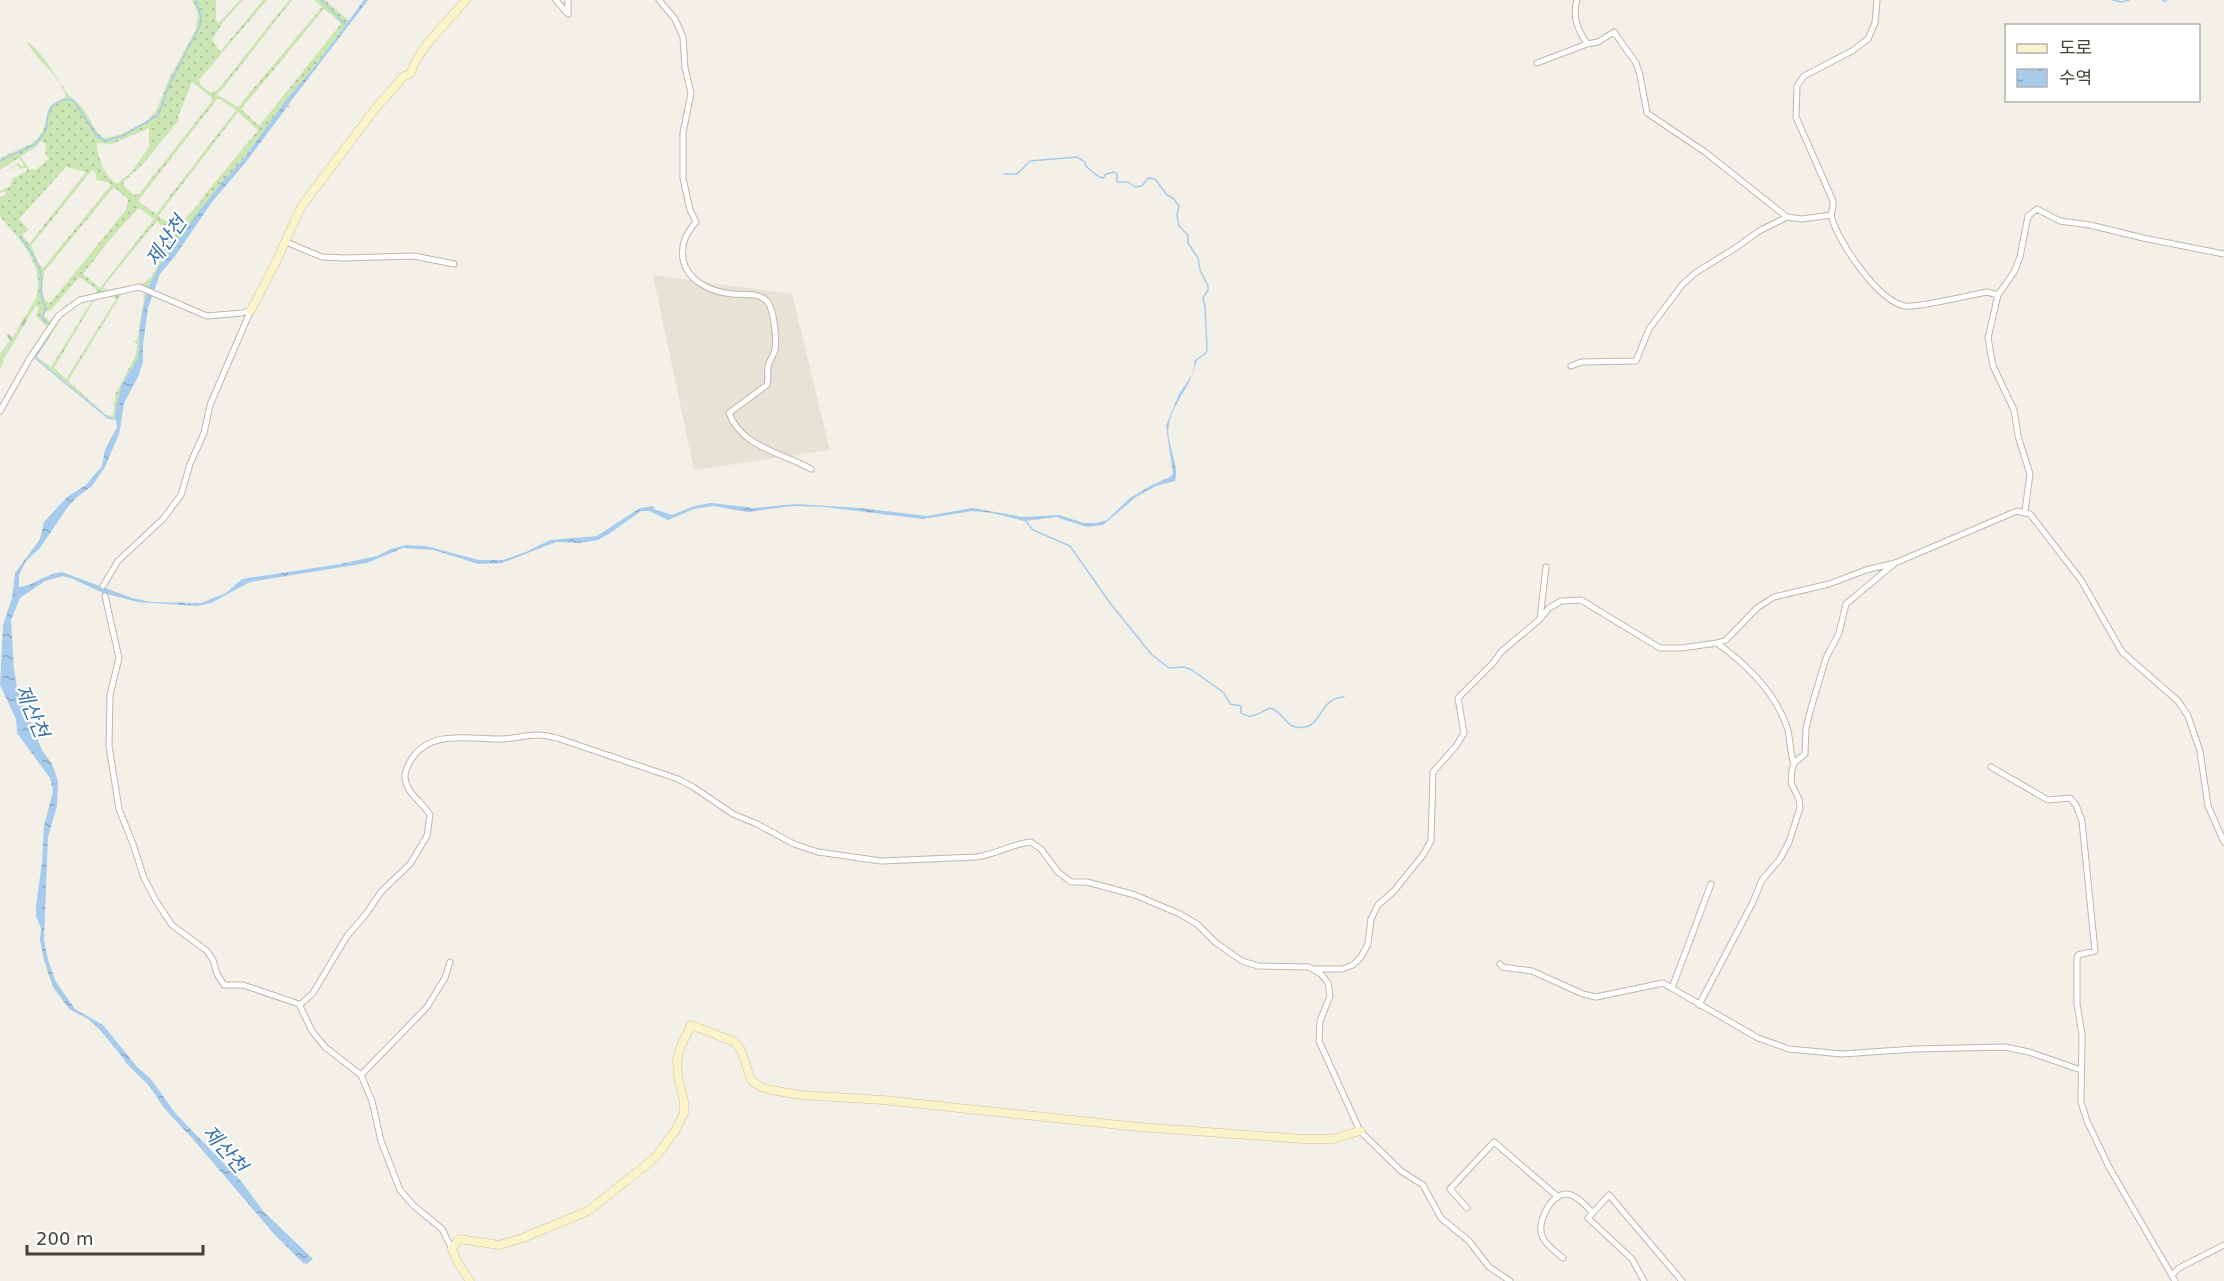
<svg xmlns="http://www.w3.org/2000/svg" width="2224" height="1281" viewBox="0 0 2224 1281" font-family="'DejaVu Sans','Noto Sans KR',sans-serif">
  <style>
    .residential { fill: #e6e2d6 }
    .grass { fill: url(#grass-dots); fill-rule: evenodd }
    .forest { fill: url(#forest-firs) }
    .water { fill: url(#water-ripples) }
    .lines { fill: none; stroke-linecap: round; stroke-linejoin: round }
    .stream { stroke: #a7cbec; stroke-width: 1.5 }
    .street-casing { stroke: #beb8ab; stroke-width: 7 }
    .secondary-casing { stroke: #d0c599; stroke-width: 9 }
    .street { stroke: #fff; stroke-width: 5 }
    .secondary { stroke: #fbf3c9; stroke-width: 8 }
    .labels { text-anchor: middle; stroke-width: 4.5; stroke-linejoin: round; paint-order: stroke }
    .water-label { font-size: 20px; font-style: italic; fill: #3671ab; stroke: #fff }
  </style>
  <defs>
    <pattern id="grass-dots" width="8" height="8" patternUnits="userSpaceOnUse" patternTransform="scale(1.5)"><rect width="8" height="8" fill="#cbe5b3"/><path d="M2 2h.1M6 6h.1" fill="none" stroke="#b0c69b" stroke-width="1.8" stroke-linecap="round"/></pattern>
    <pattern id="forest-firs" width="22" height="20" patternUnits="userSpaceOnUse" patternTransform="scale(1.5)"><rect width="22" height="20" fill="#cbe5b3"/><path d="M5 1l3.5 6h-7zM16 11l3.5 6h-7z" fill="#b0c69b"/></pattern>
    <pattern id="water-ripples" width="26" height="14" patternUnits="userSpaceOnUse" patternTransform="scale(1.5)"><rect width="26" height="14" fill="#a7cbec"/><path d="M2 4q2-2 4 0t4 0M15 11q2-2 4 0t4 0" fill="none" stroke="#8aa6c0"/></pattern>
  </defs>
  <rect width="100%" height="100%" fill="#f3f0e8"/>
  <path class="residential" d="M653,275L792,294L830,450L694,470Z"/>
  <path class="grass" d="M192,0H216V20L219,23L240,0H243L223,22L212,39L220,52L263,0H267L199,80L201,86L212,93L218,90L281,10L289,0H292L221,91L216,94L238,107L322,7L314,0H325L349,21L346,24L342,20L345,24L344,27L317,64L287,99L242,161L211,196L165,257L149,288L104,292L66,307L15,377L47,327L36,316L39,308L36,305L39,300L36,298C45,265 20,239 0,217V197L4,196L7,191L0,193V191L11,186L12,179L27,171V169L25,168L21,169L17,165L4,173L18,163L22,167L24,165L19,158L0,170V159C15,148 35,148 43,130C47,122 46,114 50,106L66,97C62,78 42,65 32,50C30,48 29,45 27,42C41,49 58,81 68,94C74,100 80,104 85,111C92,121 93,131 104,138L120,135L147,121L156,111L169,79L196,29L198,13ZM324,9L340,22V25L260,125H258L242,110L243,107ZM192,82L211,97L212,101L140,193L134,195L125,187L123,182L143,164L179,120L178,117ZM218,98L236,110L156,214L138,201ZM238,112L258,130L206,193C198,206 188,216 177,226L160,218L159,215ZM149,128V147L131,172L117,184C105,177 97,157 97,143L112,144ZM41,141L46,144L45,154L49,158L37,169L30,170L20,156L35,148ZM66,167L86,172L29,244L22,235L28,229L19,219ZM92,170L95,172L97,180L108,182L111,185L44,267L40,266L31,246ZM115,188L128,199L126,210L50,303L45,300L42,291L44,272L112,189ZM139,208L154,219L100,288L83,274L117,231ZM157,221L172,237L158,255L162,258L151,277L144,283L107,290L103,287ZM79,277L96,289V293L66,305L50,321L44,316L46,311H50Z
    M134,288H143L148,292L140,325L138,358L121,386L116,418L108,417L35,357C39,349 47,343 51,335C54,329 53,325 58,318C75,296 109,294 134,288ZM142,289L146,292L143,298L144,300L137,340L134,341L137,344L136,355L115,395L113,416L106,415L68,381L122,293ZM111,295L116,299L66,379L54,368L95,299ZM88,299H93L51,367L36,356L65,313Z"/>
  <path class="forest" d="M36,298L39,300L4,359L0,370V354L10,340L7,336L8,334L13,337Z"/>
  <path class="water" d="M364,0H368L288,105L290,108L287,107L246,162L212,202L175,256L160,274L148,308L143,345V362L138,377L124,403L119,434L105,467L92,486L77,497L67,508L40,548L26,561L19,575V587C34,586 46,573 62,572L132,598L151,602L201,603L226,593L242,579L340,564L377,556L391,549L406,545L426,546L479,560H503L526,552L550,540L597,536L640,508L653,506L654,509L672,515L694,506L711,503L754,508L796,504L860,508L927,516L972,508L1023,517L1059,515L1084,523H1096L1107,520L1130,498L1152,485L1170,477L1173,474L1166,426L1179,394L1192,375L1197,358C1193,385 1174,400 1169,424C1165,443 1180,463 1175,481L1156,486L1136,497L1103,525L1087,527L1056,517L1024,521L992,513L972,511L923,519L824,507L792,506L747,512L714,506L694,509L668,520L649,511H641L609,534L598,540L580,543L556,542L502,563L478,564L434,550L403,548L367,563L250,582L211,603L197,606L138,602L103,593L73,579L63,576L45,581L20,598L11,620L14,670L17,687L42,750L52,764L58,781L57,806L48,837L44,940L48,960L56,982L75,1009L103,1025L138,1068L150,1078L176,1114L241,1181L264,1212L313,1259L307,1264L303,1263L274,1234L192,1138L164,1108L150,1087L125,1062L124,1059L100,1030L88,1019L69,1009L53,987L44,960L40,940L41,928L36,916V906L42,862L44,826L53,791L50,778L17,733L16,719L0,685L3,625L12,598L15,573L40,539L44,522L67,497L86,485L102,466L105,450L117,427L115,414L121,386L138,358L140,325L147,290L160,264L173,244L223,181L242,161L287,99L317,64Z"/>
  <g class="lines">
    <path class="stream" d="M321,0L346,25
      M2112,0L2122,2L2129,0
      M2162,0L2165,2L2167,0
      M0,161C11,153 31,150 38,141C40,139 45,132 46,130C48,127 46,124 47,120C48,106 59,97 73,100L97,136L106,141L124,135L158,115L171,81L200,26L201,17L196,0
      M1004,174H1017L1030,161L1077,157L1085,162L1086,166C1091,171 1097,177 1103,178L1106,174L1114,172L1117,174V182H1128L1135,187L1142,186L1148,178L1155,179L1167,195L1173,198L1179,206L1177,215L1179,226L1188,235V243L1198,258L1200,270L1208,286V290L1203,298L1205,307L1207,349L1206,353L1195,361V365
      M20,237C28,247 39,262 41,275C43,288 38,296 46,308L42,318L49,324
      M53,329L35,358L108,418L116,419
      M1025,520L1033,530L1070,546L1110,603L1152,655L1169,668L1184,667L1192,670L1224,693L1230,704L1241,706V713C1251,721 1260,712 1270,708C1284,711 1285,731 1305,727C1322,724 1320,698 1344,697"/>
    <defs>
      <path id="street" d="M556,0L568,14V0
        M659,0L675,19L683,37L685,68L691,93L683,133V178L690,210L696,222C686,234 681,242 683,259C687,281 711,292 732,294C743,295 758,292 767,301C774,309 777,340 775,350C773,356 769,361 768,367C767,373 769,379 767,385L729,413C741,447 783,453 811,469
        M1577,0C1572,17 1578,30 1587,44
        M1877,0L1875,23L1868,39L1852,51L1804,76L1797,86L1796,117L1833,201C1834,208 1830,213 1832,219C1840,244 1878,301 1905,306C1918,308 1970,295 1987,292L1998,295
        M1537,63L1587,44L1598,42L1614,32L1636,63L1640,75L1647,113L1705,152L1787,217L1802,219L1831,215
        M286,242L322,257L344,258L414,256L454,264
        M1571,366L1581,362L1636,361L1649,329L1682,285L1695,273L1737,247L1759,231L1787,217
        M0,411L30,358L59,315L80,300L139,287L207,316L242,313L251,310
        M2025,511L2030,474L2018,436L2014,410L1993,366L1988,338L1998,295L2014,272L2020,257L2028,216L2037,209L2060,221L2090,225L2143,238L2224,254
        M103,586L118,561L163,519L181,495L190,464L204,433L210,405L251,310
        M105,596L119,658L110,695L109,746L119,809L133,844L144,878L156,901L172,925L207,951L213,960L217,974L224,985H243L299,1004L312,1031L325,1047L361,1075L372,1101L381,1141L400,1190L414,1206L442,1229L452,1249
        M1540,619L1546,567
        M1794,763L1805,754L1806,728L1811,708L1826,658L1839,633L1846,604L1895,563
        M1991,767L2048,800L2070,798L2076,805L2082,821L2095,951L2078,955L2077,959V1004L2082,1035L2081,1102L2087,1121L2109,1167L2175,1281
        M1500,964L1502,967L1532,971L1583,994L1596,997L1663,983L1758,1038L1789,1049L1842,1054L1915,1049L2005,1047L2029,1052L2081,1070
        M1314,969H1342L1353,965L1361,957L1368,944L1371,919L1378,905L1394,891L1423,855L1431,841L1433,772L1456,746L1464,733L1458,698L1494,662L1501,652L1540,619L1549,608L1561,601L1581,600L1660,648H1682L1717,643L1726,640L1757,608L1774,597L1829,584L1866,570L1895,563L2017,511L2030,514L2081,580L2122,652L2178,701L2188,716L2200,751L2208,806L2224,842
        M1672,988L1711,884
        M300,1005L313,993L347,936L366,914L381,892L410,864L427,836L430,815C422,801 406,794 405,777C405,770 408,765 411,760C431,728 470,740 501,739C524,738 532,731 557,738L678,779L693,787L733,814L757,824L794,844L818,852L881,861L976,857C995,855 1011,844 1031,842L1041,849L1058,872L1071,882H1087L1135,895L1180,914L1197,924L1215,942L1242,961L1258,966L1309,967L1321,974L1328,983L1330,996L1320,1021L1319,1041L1360,1131L1401,1171L1423,1185L1441,1218L1469,1241L1489,1267L1510,1281
        M1699,1005L1753,902L1762,880L1780,859L1789,842L1800,808L1799,799L1791,783L1792,770L1794,763C1789,752 1791,739 1787,727C1775,692 1746,664 1717,643
        M361,1075L427,1007L445,978L450,962
        M1467,1208L1450,1189L1494,1142L1558,1197
        M1563,1258C1556,1252 1547,1246 1543,1238C1535,1225 1550,1194 1566,1194C1576,1194 1586,1206 1593,1213
        M2172,1275L2179,1268L2224,1245
        M1644,1281L1632,1259L1588,1218L1609,1195L1682,1281"/>
      <path id="secondary" d="M251,310L276,262L301,207L375,109L403,77L411,73C415,52 452,17 466,0
        M470,1281L458,1263L452,1249L459,1239L499,1245L523,1238L588,1211L655,1158L675,1131L684,1113V1101L678,1076L677,1061L680,1048L691,1025L735,1042L741,1050L751,1080L761,1087L771,1090L801,1095L883,1100L1139,1127L1303,1139H1333L1360,1131"/>
    </defs>
    <use href="#street" class="street-casing"/>
    <use href="#secondary" class="secondary-casing"/>
    <use href="#street" class="street"/>
    <use href="#secondary" class="secondary"/>
  </g>
  <g class="labels">
    <g class="water-label">
      <text transform="translate(166 241) rotate(-56)" y="7">제산천</text>
      <text transform="translate(32 711) rotate(67)" y="7">제산천</text>
      <text transform="translate(225 1149) rotate(49)" y="7">제산천</text>
    </g>
  </g>
  <rect x="2005" y="24" width="195" height="78" fill="#ffffff" stroke="#b5b3af" stroke-width="1.5"/>
  <rect x="2017" y="44" width="30" height="9" fill="#fbf3c9" stroke="#b5b3af" stroke-width="1.5"/>
  <text x="2059" y="54" font-size="18" fill="#464137">도로</text>
  <rect x="2017" y="69" width="30" height="18" fill="url(#water-ripples)" stroke="#b5b3af" stroke-width="1.5"/>
  <text x="2059" y="84" font-size="18" fill="#464137">수역</text>
  <path d="M27 1245v9h176v-9" fill="none" stroke="#464137" stroke-width="3"/>
  <text x="36" y="1245" font-size="18" fill="#464137" stroke="#ffffff" stroke-width="4.5" paint-order="stroke">200 m</text>
</svg>
